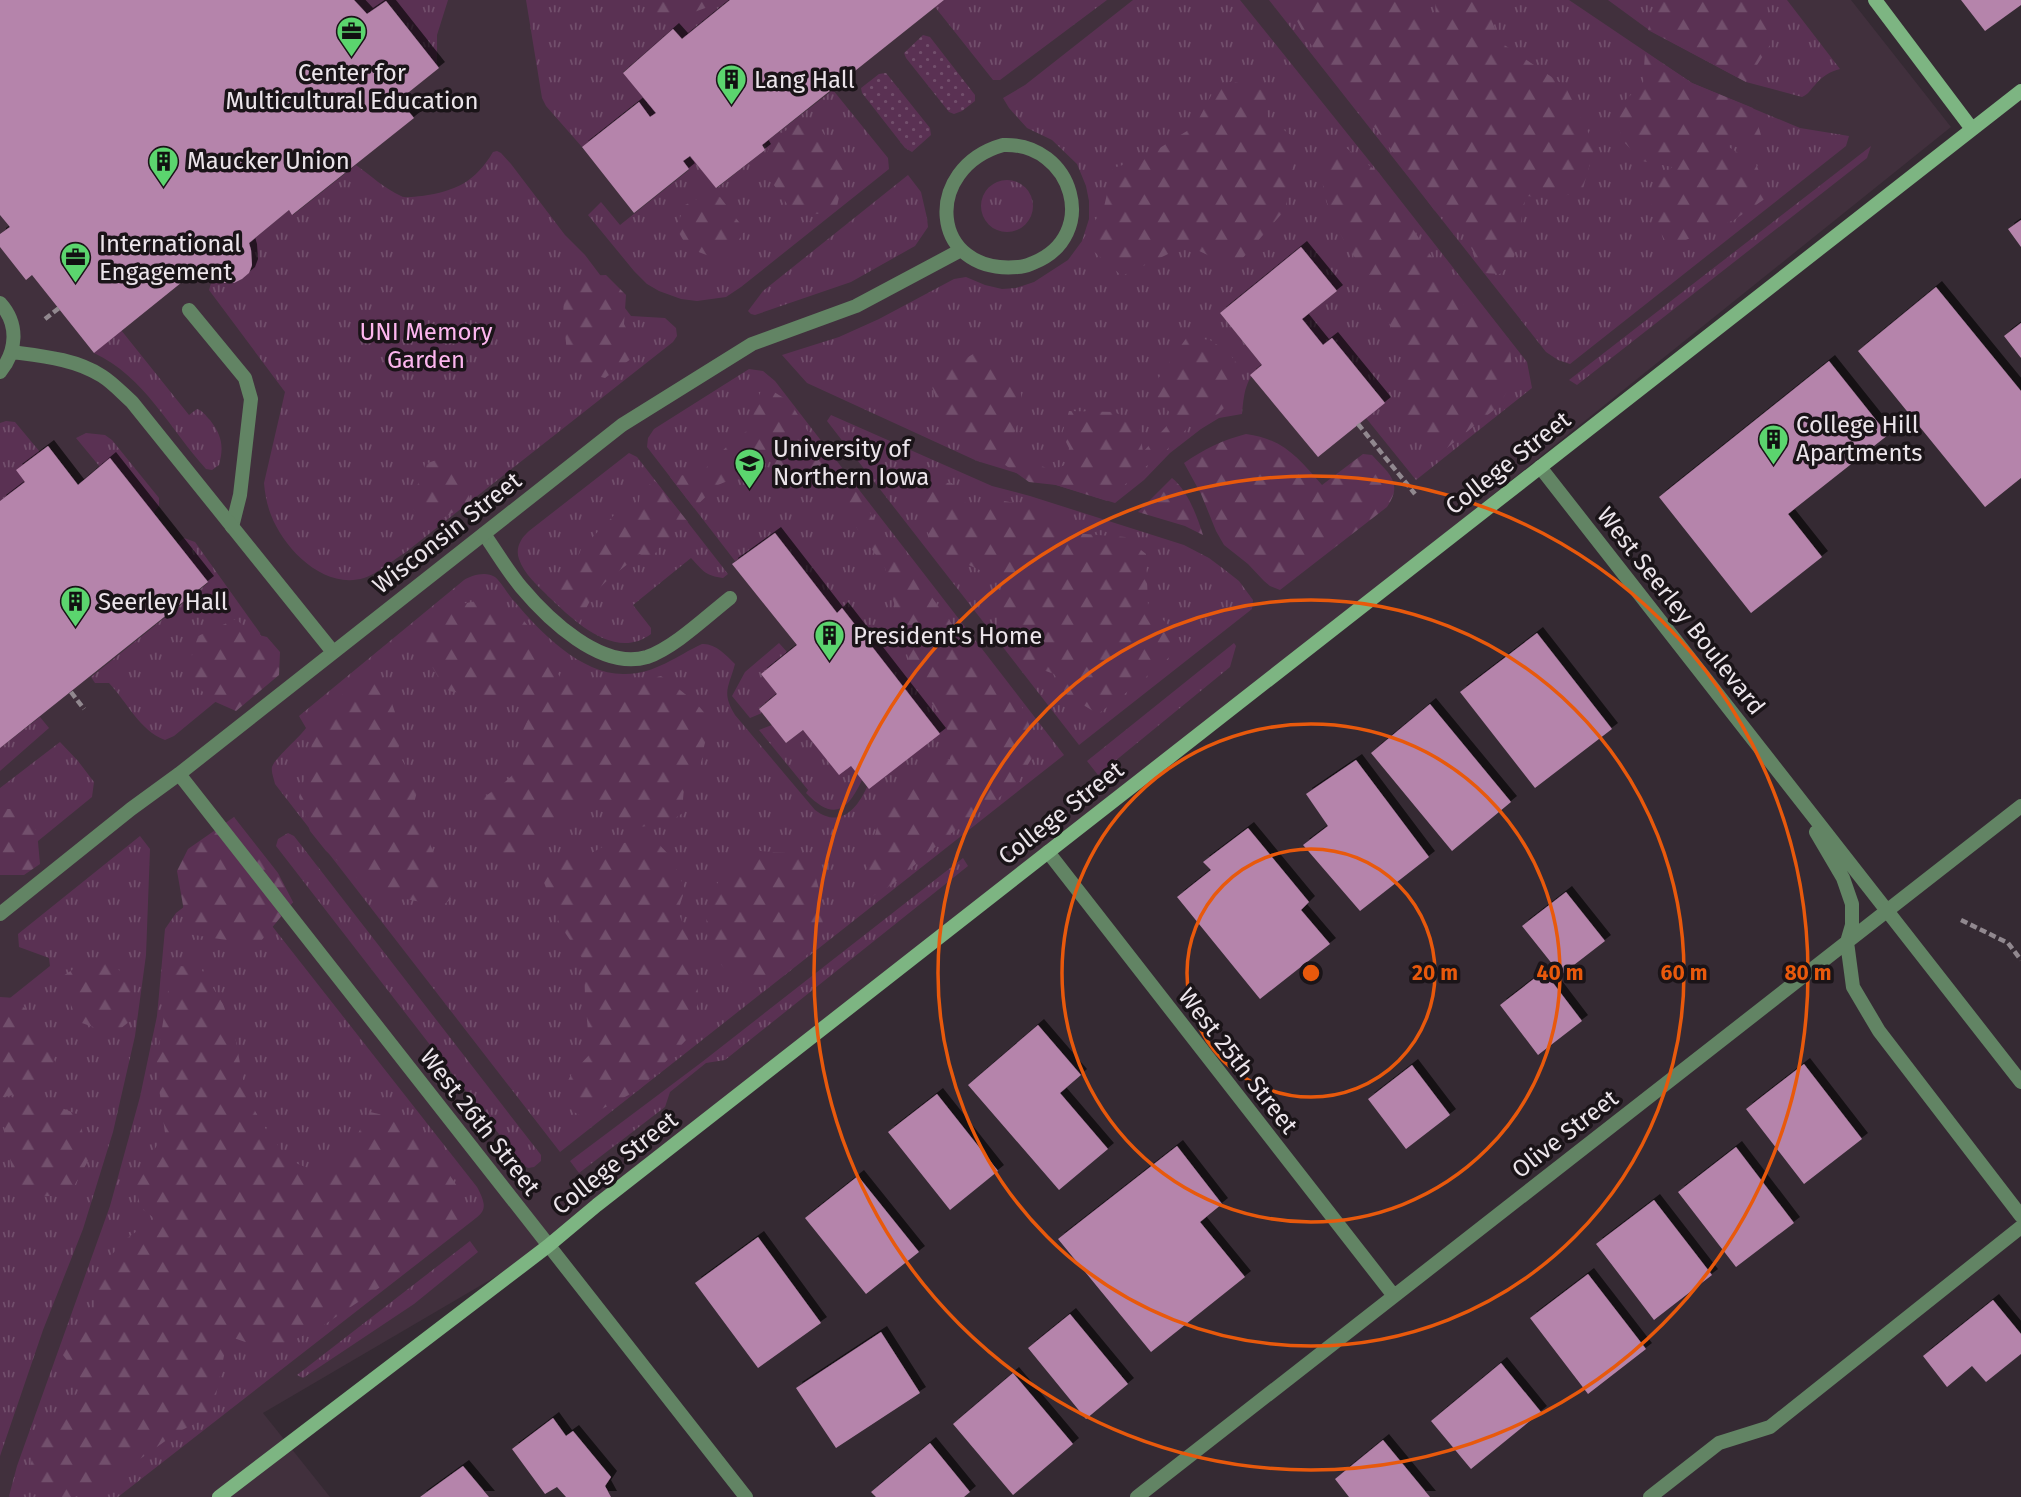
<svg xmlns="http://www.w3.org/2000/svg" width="2021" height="1497" viewBox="0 0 2021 1497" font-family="'Fira Sans',sans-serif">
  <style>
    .built { fill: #41303d }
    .grass { fill: url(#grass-tufts) }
    .forest { fill: url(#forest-firs) }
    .garden { fill: url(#garden-dots) }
    .building { fill: #b584ab; filter: url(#shadow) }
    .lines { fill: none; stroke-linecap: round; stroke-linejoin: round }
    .path { stroke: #91888f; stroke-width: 4.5; stroke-dasharray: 7 3.5; stroke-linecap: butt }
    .lane { stroke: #628464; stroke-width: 14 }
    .street { stroke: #628464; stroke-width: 14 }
    .secondary { stroke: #7db582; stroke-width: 14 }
    .ring { fill: none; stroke: #e8590c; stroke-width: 3.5 }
    .labels { text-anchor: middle; stroke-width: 7; stroke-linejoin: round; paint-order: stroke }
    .poi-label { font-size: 24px; fill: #ece5eb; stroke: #1a1418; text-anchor: start }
    .park-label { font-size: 24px; fill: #fdb6ef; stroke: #1a1418 }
    .street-label { font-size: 24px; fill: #ece5eb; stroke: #1a1418 }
    .centre { fill: #e8590c; stroke: #1a1418; stroke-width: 3.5 }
    .ring-label { font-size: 21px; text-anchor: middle; font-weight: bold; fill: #e8590c; stroke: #1a1418; stroke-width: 7; stroke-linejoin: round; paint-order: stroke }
  </style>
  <defs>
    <pattern id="grass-tufts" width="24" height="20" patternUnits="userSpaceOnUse" patternTransform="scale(1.75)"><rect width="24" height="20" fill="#5a3153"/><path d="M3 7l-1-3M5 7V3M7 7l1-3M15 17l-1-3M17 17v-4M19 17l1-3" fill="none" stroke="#724f6c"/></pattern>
    <pattern id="forest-firs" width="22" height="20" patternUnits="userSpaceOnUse" patternTransform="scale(1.75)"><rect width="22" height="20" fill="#5a3153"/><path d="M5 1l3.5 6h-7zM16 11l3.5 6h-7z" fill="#724f6c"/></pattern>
    <pattern id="garden-dots" width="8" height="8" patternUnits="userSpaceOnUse" patternTransform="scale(1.75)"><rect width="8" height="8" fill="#5a3153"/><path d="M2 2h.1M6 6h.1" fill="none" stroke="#724f6c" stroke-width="1.8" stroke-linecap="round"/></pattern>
    <filter id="shadow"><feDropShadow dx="6" dy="-6" stdDeviation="0" flood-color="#0009"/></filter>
  </defs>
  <rect width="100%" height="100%" fill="#352a33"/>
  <path class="built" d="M0,0H1851L1951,127L1048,852L548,1246L263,1413L330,1497H0Z"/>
  <path class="grass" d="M354,0H448L437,35V65L387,1L367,14Z
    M526,0H730L682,39L673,30L623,72L656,113L650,117L638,102L582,147L546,106L542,98Z
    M944,0H1107L1000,80H993L935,7Z
    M1133,0H1240L1379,173L1527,362L1532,388L1416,480L1366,418L1385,402L1332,338L1323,345L1302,319L1337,291L1301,247L1220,313L1262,365C1245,379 1244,393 1242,414L1219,418L1201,429L1170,453L1144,480L1115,503L977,461L807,383L782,355L839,337L879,319L954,279L966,277L985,285L1002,289L1016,288L1034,282L1068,260L1082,241L1089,219V201L1086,186L1077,164L1052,140L1027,128L1009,108L1003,98L1025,85Z
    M1269,0H1569L1692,83L1800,128L1849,136L1846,146L1570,364L1558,360L1546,352Z
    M1608,0H1787L1840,69C1831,71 1821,77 1815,85C1810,90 1809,94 1802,97L1746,82L1649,30Z
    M833,90L888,158L889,169L741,287L726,297L697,301L681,299L659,291L647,284L634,271L588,215L601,202L620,225L689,170L683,161L690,156L717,188L765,150L762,145Z
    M1871,146L1867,158L1577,385L1569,380Z
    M497,151L501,153L511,164L565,235L585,255L631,316L665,318L676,328L677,336L673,342L406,552C395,559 375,575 364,578C324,590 284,549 271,515C267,505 265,494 264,483L285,392L209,290L212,280C240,292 260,271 249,243L289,210L293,215L356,165C370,175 385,189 401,196C407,199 415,196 422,196C456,191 475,182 493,152Z
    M908,175L921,192L927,218L928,227L915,246L851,282L755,315L751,314L748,311L763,291Z
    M981 206a26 26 0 1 1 52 0a26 26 0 1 1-52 0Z
    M121,330L189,415L197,409C203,411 205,415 210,420C222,436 224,446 219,465L212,470L206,469C170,429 144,376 94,353Z
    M749,369L763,371L775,381L1064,755L560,1152L275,784C274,779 271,772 272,767C275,758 298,739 306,728L299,716L464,580C472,575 486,571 495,577C502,583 508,595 515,602C540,632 581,674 623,674C654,675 676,656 702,644C715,643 726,655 735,664C729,687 721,692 735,715L815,810C840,829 857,809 867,787L869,788L939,734L843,609L837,613L775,533L735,561L647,447L648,438L654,429Z
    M831,415L992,486L1030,496L1184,545L1209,558L1225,570L1239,581L1253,600L1252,609L1079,745L844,443L827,421Z
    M6,421L15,422L40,452L17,470L25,482L0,501V423Z
    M86,433L105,435L112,440L159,498V506L153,513L111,459L100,467L76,438Z
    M629,453L637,457L728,574L723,578C706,576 703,571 691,558L633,605L651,628V634C615,661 574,621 549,597C538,586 524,574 519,559C515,548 521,538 529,531Z
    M184,538L195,542L260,633L264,649V662L174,736L165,740C140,731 127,702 109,683H95L91,677L208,583L177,544Z
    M779,643L787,652L761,674L777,694L759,708L762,713L750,718L732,696L745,672Z
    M1234,643L1236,646L1230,667L1098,775L1087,761Z
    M40,717L49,728L0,771V748Z
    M772,725L786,743L803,730L851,766L862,780C847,812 833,821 806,793L808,790L759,730Z
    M60,742L78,761L94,782L92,797L0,872V788Z
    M288,833L294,836L541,1155V1161L534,1167L528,1168L523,1165L276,846L278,839Z
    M140,836L150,849L146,955L135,1036L113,1132L83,1229L43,1330L0,1456V1006L50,966L49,958L19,947L18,934Z
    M963,858L968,866L725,1060L706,1063L670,1092L665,1107L579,1173L570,1161L702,1062Z
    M225,875H232L477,1187C491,1213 482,1212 462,1229L118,1497H10L9,1496L17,1466L110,1206L140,1097L157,1016L165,929L176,913Z
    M470,1241L478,1252L414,1304L303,1378L297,1375Z"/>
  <path class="forest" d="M645,0H719V3L664,23Z
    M1286,0H1416L1414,9L1422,21L1436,19L1435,0H1484L1500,42L1565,86L1595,146L1582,192L1553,198L1526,196L1513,262L1500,274L1484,273L1462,230L1434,210L1382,137L1306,38Z
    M1667,0H1767L1770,45L1746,82L1648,30L1656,1Z
    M1645,52L1692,83L1753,108L1761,135L1724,144L1756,164L1769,196L1734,220L1669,247C1657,227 1642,201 1660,179C1663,175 1668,171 1672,167L1642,161L1623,141L1613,111L1643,84Z
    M1232,81L1265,91L1268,118L1292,136L1293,169L1285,210L1234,268L1187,245L1122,276L1082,241L1104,207L1113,168L1142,159L1195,126L1213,92Z
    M801,123L814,131H822L845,170L836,211L796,217L767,175L766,156L773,137Z
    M1341,144L1379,173L1415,232L1467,309L1509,339L1513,378L1500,405L1447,448L1415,436L1401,401L1403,378L1414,359L1379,309L1387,289C1379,282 1369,275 1362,267C1345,247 1311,186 1326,161C1329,155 1336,149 1341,144Z
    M707,194L720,197L745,230L725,262L688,248L676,228L685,205Z
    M606,275L626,295L624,324L639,353L605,378L589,374L567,352L563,315L565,284L583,276Z
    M1187,337L1210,340L1228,352L1238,365L1240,381L1233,399L1218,414L1206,420H1195L1159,458L1142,469L1107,501L1056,485L1029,482L941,419L931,404L937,401L930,381L973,354L996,356L1009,372L1021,394V413L1013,437L1014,446L1024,456L1051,471L1067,464L1069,448L1062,434L1069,411L1115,412L1130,421L1139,424L1143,452L1174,418L1151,389Z
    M763,385L790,402L816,445L851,480L876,523L964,640L979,669L1018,697L1038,747L1017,784L949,835L893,884L871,897L865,875L886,792L950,759L947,728L911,669L885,568L842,507L823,487L801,476L784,474L769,461L751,471L718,485L694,508L670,477L691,474L706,468L733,440L750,429L755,407Z
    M1246,434C1284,439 1298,458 1322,485L1363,454L1372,455C1388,473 1404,482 1387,507L1280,590L1270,586L1264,581L1248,564L1224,545L1216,531L1201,494L1184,463C1204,449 1223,440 1246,434Z
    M439,459L464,480L471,502L445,517L422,522L409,502L423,474L425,464Z
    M1172,478C1188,491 1197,516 1203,535L1185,526L1138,512Z
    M655,481L688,522L673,532L669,541L662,544L651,559L639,554C625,568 608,577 596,592C589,601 584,613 579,623L547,595L554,587L562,573L575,565L581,549L622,507L638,506L641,490Z
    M904,482L952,483L971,511L987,498L1048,509L1072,533L1125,537L1146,554L1148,606L1175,631L1173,654L1139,683L1098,714L1067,695L1054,674L1013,659L996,627L1008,583L936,550Z
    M487,599L524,621L537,637L561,679L623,685L661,676C683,693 707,706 715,734C700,737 706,755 699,767C699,768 692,774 691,774C682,785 683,800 683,813L669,822L635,828L589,804L549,823L535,842L507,861L492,860L479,818L483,798L505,782L523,765L519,739L528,719V702L513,687L483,703L466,694L449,691L438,677L419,643L428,625L456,605Z
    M236,619L251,633L267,637L280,652L279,675L236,711L211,700L186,675L198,636Z
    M370,682L386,686L401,730L398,753L418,788L414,803L436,859L451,880L450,900L442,906L390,896H378L326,851L310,831L299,797L311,756L312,729L323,714L347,690L357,683Z
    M0,809H17L37,831L40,864L24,875H0Z
    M234,817L278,873L293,902L261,941L226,940L188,934L177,871L188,849Z
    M651,836L671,857L685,889L678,911L690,943L699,999L687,1039L640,1089L585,1118L572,1111C562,1076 568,1079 590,1054L585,997L584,961L560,925L542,877L557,859L579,860L606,845L639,841Z
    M760,851L790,853L813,867L821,897L823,925L821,942L785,975L752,988C710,968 694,927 717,884C725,869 745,859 760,851Z
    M84,962L112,963L133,984L135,1017L120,1029H99L79,1022L69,1001L63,976Z
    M179,966L200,967L223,1004L235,1036L246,1096L267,1131L289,1160L321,1174L347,1153L370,1112L414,1122L459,1189L463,1216L428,1255L321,1327L271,1351L228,1336L212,1415L178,1432L95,1491L74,1497H46L28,1476L39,1429L86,1385L59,1350L91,1320L105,1262L127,1238L155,1219L141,1208L134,1181L165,1133L156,1065L169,985Z
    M0,997L15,998L36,1020L58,1068L27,1092L0,1098Z
    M23,1104H52L79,1115L88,1161L69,1195L31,1197L12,1173L8,1142L2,1118Z"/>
  <path class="garden" d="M923,35L930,37L975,95V101L962,111L954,114L949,112L906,58L904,53Z
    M886,73L930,128L931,135L912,152L905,148L862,93L861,88L879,74Z"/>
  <path class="building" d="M0,0H354L367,14L386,1L439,68L399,100L414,118L292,215L289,210L249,243L251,250L252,265L249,273L242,279L234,283H220L212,280L202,266L94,353L32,275L26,280L0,247V234L10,227L0,215Z
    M730,0H944L762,145L765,150L716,188L690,156L683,161L689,169L634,213L582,147L639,102L650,117L656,113L623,73L673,29L682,39Z
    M1961,0H2021V5L1985,31Z
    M2021,220V247L2008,229Z
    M1301,247L1337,291L1302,319L1323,345L1332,338L1385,403L1318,457L1250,375L1262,365L1220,313Z
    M1936,287L2021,391V478L1985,507L1858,351Z
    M2021,323V358L2004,336Z
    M1829,361L1888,435L1788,514L1822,557L1751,613L1659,497Z
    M48,446L78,485L110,458L208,582L0,748V501L25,482L16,470Z
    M775,533L837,613L842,608L940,734L869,789L851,766L839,775L803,730L786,743L759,709L777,694L761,674L797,645L732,564Z
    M1537,633L1612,729L1535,788L1460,692Z
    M1430,704L1511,802L1452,851L1371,753Z
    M1356,760L1429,857L1360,911L1303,845L1328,826L1306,794Z
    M1248,828L1309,902L1301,910L1330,944L1260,999L1177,897L1211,870L1203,862Z
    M1566,892L1605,941L1561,975L1522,926Z
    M1544,971L1582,1021L1538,1055L1500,1005Z
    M1038,1025L1081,1075L1060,1093L1108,1149L1059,1190L968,1085Z
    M1804,1064L1862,1139L1804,1184L1746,1109Z
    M1412,1065L1450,1115L1406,1149L1368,1099Z
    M937,1094L998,1171L950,1210L888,1132Z
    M1177,1146L1222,1204L1200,1222L1245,1277L1151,1352L1058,1239Z
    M1736,1147L1794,1223L1736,1267L1678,1192Z
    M858,1176L919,1252L866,1294L805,1218Z
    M1654,1200L1712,1275L1654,1320L1596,1244Z
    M758,1237L821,1323L758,1368L695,1283Z
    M1588,1274L1646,1349L1588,1394L1530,1318Z
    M1993,1300L2021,1334V1354L1986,1382L1972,1366L1947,1387L1923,1356Z
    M1070,1314L1128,1384L1086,1419L1028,1348Z
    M881,1332L920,1393L836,1448L796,1388Z
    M1501,1363L1541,1412L1471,1469L1431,1421Z
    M1013,1373L1073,1444L1013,1495L953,1424Z
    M553,1418L566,1436L573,1431L611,1477L605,1486L611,1497H566L557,1487L545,1494L512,1449Z
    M1383,1440L1430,1497H1349L1335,1479Z
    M930,1443L970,1492L964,1497H876L871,1492Z
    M463,1466L489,1497H420Z"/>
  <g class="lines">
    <path class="path" d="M45,319L59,308
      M1358,424L1415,494
      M71,692L84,709
      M1961,920L2008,943L2021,960"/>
    <path class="lane" d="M189,310L245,378L251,399L240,495L232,527
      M484,534C496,551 507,570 521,587C547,618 601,671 647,657C674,648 707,616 730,598
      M1650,1497L1719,1443L1770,1427L2021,1227"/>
    <path class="street" d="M1003,145C1073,142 1101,236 1033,263C1028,265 1024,267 1018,267C929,275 922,168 1003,145Z
      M0,303C19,324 17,351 0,372
      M12,352C42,356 76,359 102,376C113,383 122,393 132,402L333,652
      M1540,467L2021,1082
      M179,774L746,1497
      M1816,832L1843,878L1852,904V925L1847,942L1853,987L1879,1031L2021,1216
      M1048,852L1394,1296
      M0,914L131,809L179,774L622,425L752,344L856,306L961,250
      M1137,1497L2021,806"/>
    <path class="secondary" d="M1875,0L1972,129
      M219,1497L548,1246L597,1205L2021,91"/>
  </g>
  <g class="ring">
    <circle cx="1311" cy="973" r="124"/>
    <circle cx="1311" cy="973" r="249"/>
    <circle cx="1311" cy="973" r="373"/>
    <circle cx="1311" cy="973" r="497"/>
  </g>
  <defs>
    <symbol id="office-pin" viewBox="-11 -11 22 30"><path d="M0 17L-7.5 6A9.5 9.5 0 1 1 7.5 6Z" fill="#5bd56e" stroke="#1a1418"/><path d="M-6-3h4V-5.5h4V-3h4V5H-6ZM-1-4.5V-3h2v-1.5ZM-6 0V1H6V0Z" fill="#111"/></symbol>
    <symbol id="building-pin" viewBox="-11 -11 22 30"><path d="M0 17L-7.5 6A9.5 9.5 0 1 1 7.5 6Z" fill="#5bd56e" stroke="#1a1418"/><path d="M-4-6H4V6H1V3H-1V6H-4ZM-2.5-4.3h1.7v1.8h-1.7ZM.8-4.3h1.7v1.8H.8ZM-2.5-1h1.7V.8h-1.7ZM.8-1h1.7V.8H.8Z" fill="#111"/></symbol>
    <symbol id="university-pin" viewBox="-11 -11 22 30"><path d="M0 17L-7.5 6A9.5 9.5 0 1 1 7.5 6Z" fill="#5bd56e" stroke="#1a1418"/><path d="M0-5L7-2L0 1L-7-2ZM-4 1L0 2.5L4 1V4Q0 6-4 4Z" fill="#111"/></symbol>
  </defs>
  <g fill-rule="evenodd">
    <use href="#office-pin" x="334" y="14" width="35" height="47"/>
    <use href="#building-pin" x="714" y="62" width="35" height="47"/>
    <use href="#building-pin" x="146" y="144" width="35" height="47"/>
    <use href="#office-pin" x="58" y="240" width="35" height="47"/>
    <use href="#building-pin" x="1756" y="422" width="35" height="47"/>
    <use href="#university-pin" x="732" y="446" width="35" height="47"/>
    <use href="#building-pin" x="58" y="584" width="35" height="47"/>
    <use href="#building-pin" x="812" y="618" width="35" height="47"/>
  </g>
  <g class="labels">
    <g class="poi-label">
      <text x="352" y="81" text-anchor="middle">Center for<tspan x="352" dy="28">Multicultural Education</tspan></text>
      <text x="754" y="88">Lang Hall</text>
      <text x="187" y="169">Maucker Union</text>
      <text x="99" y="252">International<tspan x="99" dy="28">Engagement</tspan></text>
      <text x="1796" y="433">College Hill<tspan x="1796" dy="28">Apartments</tspan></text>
      <text x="773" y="457">University of<tspan x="773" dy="28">Northern Iowa</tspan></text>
      <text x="98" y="610">Seerley Hall</text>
      <text x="853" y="644">President's Home</text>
    </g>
    <g class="park-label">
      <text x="426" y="340">UNI Memory<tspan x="426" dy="28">Garden</tspan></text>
    </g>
    <g class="street-label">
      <text transform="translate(1508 463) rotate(-38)" y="8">College Street</text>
      <text transform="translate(447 533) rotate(-38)" y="8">Wisconsin Street</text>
      <text transform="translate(1681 611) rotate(52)" y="8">West Seerley Boulevard</text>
      <text transform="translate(1061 813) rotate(-38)" y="8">College Street</text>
      <text transform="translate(1238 1061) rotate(52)" y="8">West 25th Street</text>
      <text transform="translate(480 1122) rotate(52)" y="8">West 26th Street</text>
      <text transform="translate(1565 1134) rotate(-38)" y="8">Olive Street</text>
      <text transform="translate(615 1163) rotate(-38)" y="8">College Street</text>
    </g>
  </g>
  <circle cx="1311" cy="973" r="10" class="centre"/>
  <g class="ring-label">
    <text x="1435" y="980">20 m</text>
    <text x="1560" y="980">40 m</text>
    <text x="1684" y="980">60 m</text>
    <text x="1808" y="980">80 m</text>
  </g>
</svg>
